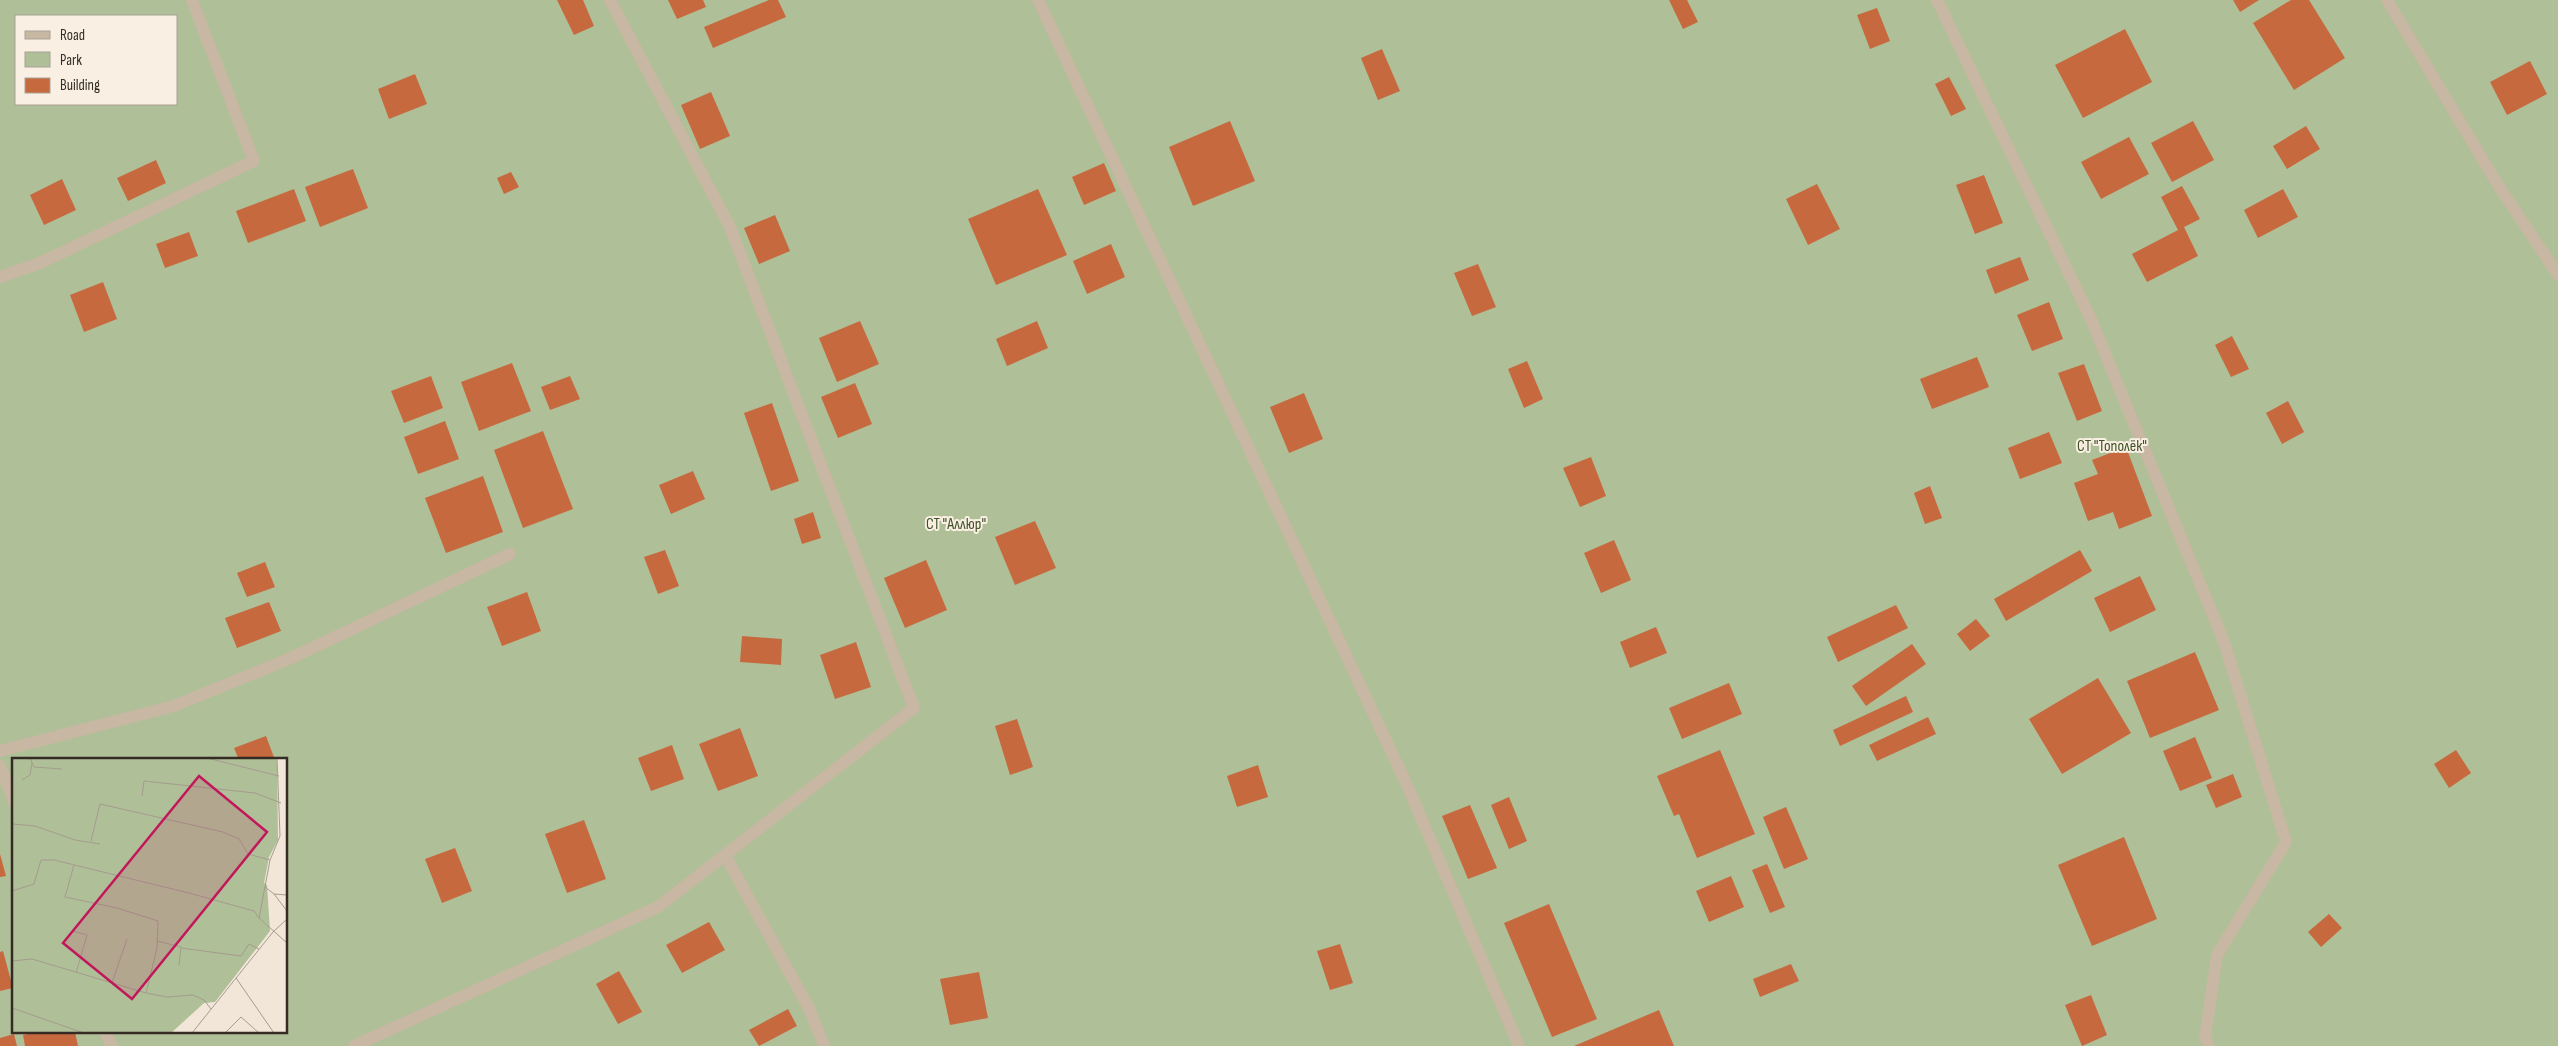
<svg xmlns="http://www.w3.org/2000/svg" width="2558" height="1046" viewBox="0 0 2558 1046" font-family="'Sofia Sans Condensed',sans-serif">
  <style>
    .green { fill: #afbf97; fill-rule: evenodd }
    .building { fill: #c7693f }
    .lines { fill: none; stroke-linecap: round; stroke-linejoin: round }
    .service { stroke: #c8b7a3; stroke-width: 12 }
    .minor { stroke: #c8b7a3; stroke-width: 12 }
    .labels { text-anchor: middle; stroke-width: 4; stroke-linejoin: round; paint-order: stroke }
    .park-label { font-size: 16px; fill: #405229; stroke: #f9f0e3 }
    .inset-road { fill: none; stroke: #a59b90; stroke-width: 1 }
    .view { fill: #c2185b; fill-opacity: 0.15; stroke: #c2185b; stroke-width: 2.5 }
    .inset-edge { fill: none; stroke: #342b25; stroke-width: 2.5 }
  </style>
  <rect width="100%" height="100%" fill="#f1e6d7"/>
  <path class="green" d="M0,0H2558V1046H0ZM16,16H176V104H16ZM14,760H286V1032H14Z"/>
  <path class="building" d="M557,0H583L594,26L574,35Z
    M668,0H703L706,7L677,19Z
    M769,0H778L786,17L713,48L704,27Z
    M1669,0H1687L1698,22L1683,29Z
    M2233,0H2259L2240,12Z
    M2291,0H2309L2345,58L2294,90L2253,23Z
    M1877,8L1890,41L1870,49L1857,15Z
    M2125,29L2152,82L2083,118L2055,65Z
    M1382,49L1400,91L1378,100L1361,58Z
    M2530,61L2547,94L2507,115L2490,82Z
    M415,74L427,104L389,119L378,89Z
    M1949,77L1966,109L1951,116L1935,84Z
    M711,92L730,136L700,149L681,105Z
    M1230,121L1255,181L1193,206L1169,147Z
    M2193,121L2214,160L2172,182L2151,143Z
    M2306,126L2320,149L2287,169L2273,146Z
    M2129,137L2149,174L2101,199L2081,162Z
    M156,160L166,183L128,201L117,178Z
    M1104,163L1116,191L1084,205L1072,177Z
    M353,169L368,208L320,227L305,187Z
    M511,172L519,187L504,194L497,178Z
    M1984,175L2003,223L1975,234L1956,185Z
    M62,179L76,210L44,225L30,195Z
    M1817,184L1840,229L1808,245L1786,199Z
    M2182,186L2200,219L2184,227L2198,256L2147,282L2132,254L2178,230L2161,197Z
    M294,189L306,221L248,243L236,211Z
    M1038,189L1067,255L996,285L968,219Z
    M2283,189L2298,217L2258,238L2244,210Z
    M775,215L790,251L759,264L744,228Z
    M189,232L198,256L165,268L156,244Z
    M1111,244L1125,277L1087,294L1073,261Z
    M2020,257L2029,280L1995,294L1986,270Z
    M1478,264L1496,307L1472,316L1454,273Z
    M103,282L117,319L84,332L70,295Z
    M2049,302L2063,339L2032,351L2017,315Z
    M860,321L879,364L837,382L819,338Z
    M1037,321L1048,348L1007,366L996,339Z
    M2232,336L2249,369L2231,377L2215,345Z
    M1977,357L1989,387L1932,409L1920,379Z
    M1527,361L1543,399L1524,408L1508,369Z
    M512,363L531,411L479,431L461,382Z
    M2084,364L2102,411L2077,421L2058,373Z
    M431,376L443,408L404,423L391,391Z
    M570,376L580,399L550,410L541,387Z
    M855,383L872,424L838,438L821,397Z
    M1304,393L1323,439L1289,453L1270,407Z
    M2288,401L2304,432L2282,444L2266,413Z
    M772,403L799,481L771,491L744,413Z
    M445,421L459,459L418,474L404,437Z
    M543,431L573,509L523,528L494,450Z
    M2049,432L2062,463L2020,479L2008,448Z
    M2126,447L2152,516L2119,529L2113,512L2088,521L2074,483L2098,474L2092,460Z
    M1591,457L1606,496L1580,507L1563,468Z
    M693,471L705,499L671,514L659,485Z
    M483,476L503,532L446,553L425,498Z
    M1930,486L1942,518L1925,524L1914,493Z
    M813,512L821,538L802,544L794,519Z
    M1035,521L1056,568L1015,585L995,537Z
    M1614,540L1631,580L1601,593L1584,553Z
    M665,550L679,586L658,594L644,557Z
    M2080,550L2092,571L2006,621L1994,599Z
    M926,560L947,610L905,628L884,578Z
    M265,562L275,587L247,597L237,573Z
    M2140,576L2156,610L2110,632L2094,598Z
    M527,592L541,631L502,646L487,607Z
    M269,602L281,631L237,648L225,618Z
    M1896,605L1908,628L1838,662L1827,637Z
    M1976,619L1990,636L1970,651L1957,634Z
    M1656,627L1667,653L1630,668L1620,642Z
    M742,636L782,639L781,665L740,662Z
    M856,642L871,687L835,699L820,655Z
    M1912,644L1926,664L1866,706L1852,686Z
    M2195,652L2219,710L2150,738L2127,681Z
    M2098,678L2131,733L2062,774L2029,719Z
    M1729,683L1742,714L1682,739L1669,708Z
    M1906,696L1913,712L1840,746L1833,730Z
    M1928,717L1936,734L1877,761L1869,745Z
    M1017,719L1033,767L1010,775L995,726Z
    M740,728L758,776L718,791L699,744Z
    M266,736L275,760H239L234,748Z
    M2195,737L2212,778L2180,791L2163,751Z
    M672,745L684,779L651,791L638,758Z
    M1720,750L1755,834L1697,858L1679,814L1674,816L1657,776Z
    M2456,750L2471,773L2449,788L2434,764Z
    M1258,765L1268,797L1237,807L1227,776Z
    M2233,774L2242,797L2216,808L2206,785Z
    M1509,797L1527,841L1509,849L1491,805Z
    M1470,805L1497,868L1468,879L1442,816Z
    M1786,807L1808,859L1784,869L1763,817Z
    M584,820L606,879L567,893L545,834Z
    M2124,837L2157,919L2092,946L2058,865Z
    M455,848L472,891L442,903L425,859Z
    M0,854L6,876L0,877Z
    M1767,864L1785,907L1770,913L1752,870Z
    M1731,876L1744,907L1709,922L1696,891Z
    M1549,904L1597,1019L1552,1037L1504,923Z
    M2329,914L2342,928L2321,947L2308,932Z
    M709,922L725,950L682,973L666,945Z
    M1340,944L1353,983L1330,990L1317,951Z
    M3,951L13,988L0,991V952Z
    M1791,964L1799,981L1760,997L1753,979Z
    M619,971L642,1012L618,1024L596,984Z
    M979,972L988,1018L950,1025L940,979Z
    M2091,995L2107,1035L2082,1046L2065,1005Z
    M788,1009L797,1026L759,1046L749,1030Z
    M1659,1010L1674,1046H1574Z
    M36,1032H75L78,1046H25L23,1035Z
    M14,1034L17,1046H0V1038Z"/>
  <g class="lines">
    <path class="service" d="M0,277L40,263L254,161L192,0
      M0,751L174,706L291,658L510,554
      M725,855L810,1010L824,1046"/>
    <path class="minor" d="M1038,0L1407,785L1519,1046
      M1937,0L2090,317L2224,642L2286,842L2217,955L2205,1037L2209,1046
      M2387,0L2498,185L2558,275
      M0,766L14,802
      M105,1032L112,1046
      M354,1046L658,907L914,708L730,227L610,0"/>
  </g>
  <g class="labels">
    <g class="park-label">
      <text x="2112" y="451">СТ "Тополёк"</text>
      <text x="956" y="529">СТ "Аллюр"</text>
    </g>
  </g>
  <g transform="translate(12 758)">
    <rect width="275" height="275" fill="#f1e6d7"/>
    <path d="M0,0H263L265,3L266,82L257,99L252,125L255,127L258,173L203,244L192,245L159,275H0Z" fill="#afbf97"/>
    <path class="inset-road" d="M18,0L22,9L50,11M195,0L267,18M265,0L268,78L258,102L247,160L275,185M10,22L18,17L20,5M130,38L132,23L243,35L269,45M0,66L23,68L63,82L88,86M79,83L88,46L211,74L227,81L236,96L258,102M253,129L262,136L275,137M0,133L22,126L29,102H42L177,135L242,153L247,160M262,136L275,153M61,173L75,177L64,215M145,183L169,189L167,207M169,190L229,198L237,186L247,191M0,203L20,201L134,235L145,190L146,163L105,150L53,139L62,107M224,220L262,275M100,225L115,181M134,235L155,239L181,237L192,242L199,251M0,250L72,275M180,275L261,174L275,161M213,275L229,259L247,275"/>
    <path class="view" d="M187,18L255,74L120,241L51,185Z"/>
    <rect width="275" height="275" class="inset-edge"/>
  </g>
  <rect x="15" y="15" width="162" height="90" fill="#f9f0e3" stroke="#aaa197"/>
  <rect x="25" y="31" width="25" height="8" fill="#c8b7a3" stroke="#aaa197"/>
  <text x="60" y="40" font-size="15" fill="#342b25">Road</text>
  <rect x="25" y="52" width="25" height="15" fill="#afbf97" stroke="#aaa197"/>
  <text x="60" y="65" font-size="15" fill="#342b25">Park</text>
  <rect x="25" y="78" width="25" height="15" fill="#c7693f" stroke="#aaa197"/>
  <text x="60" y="90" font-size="15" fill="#342b25">Building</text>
</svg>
